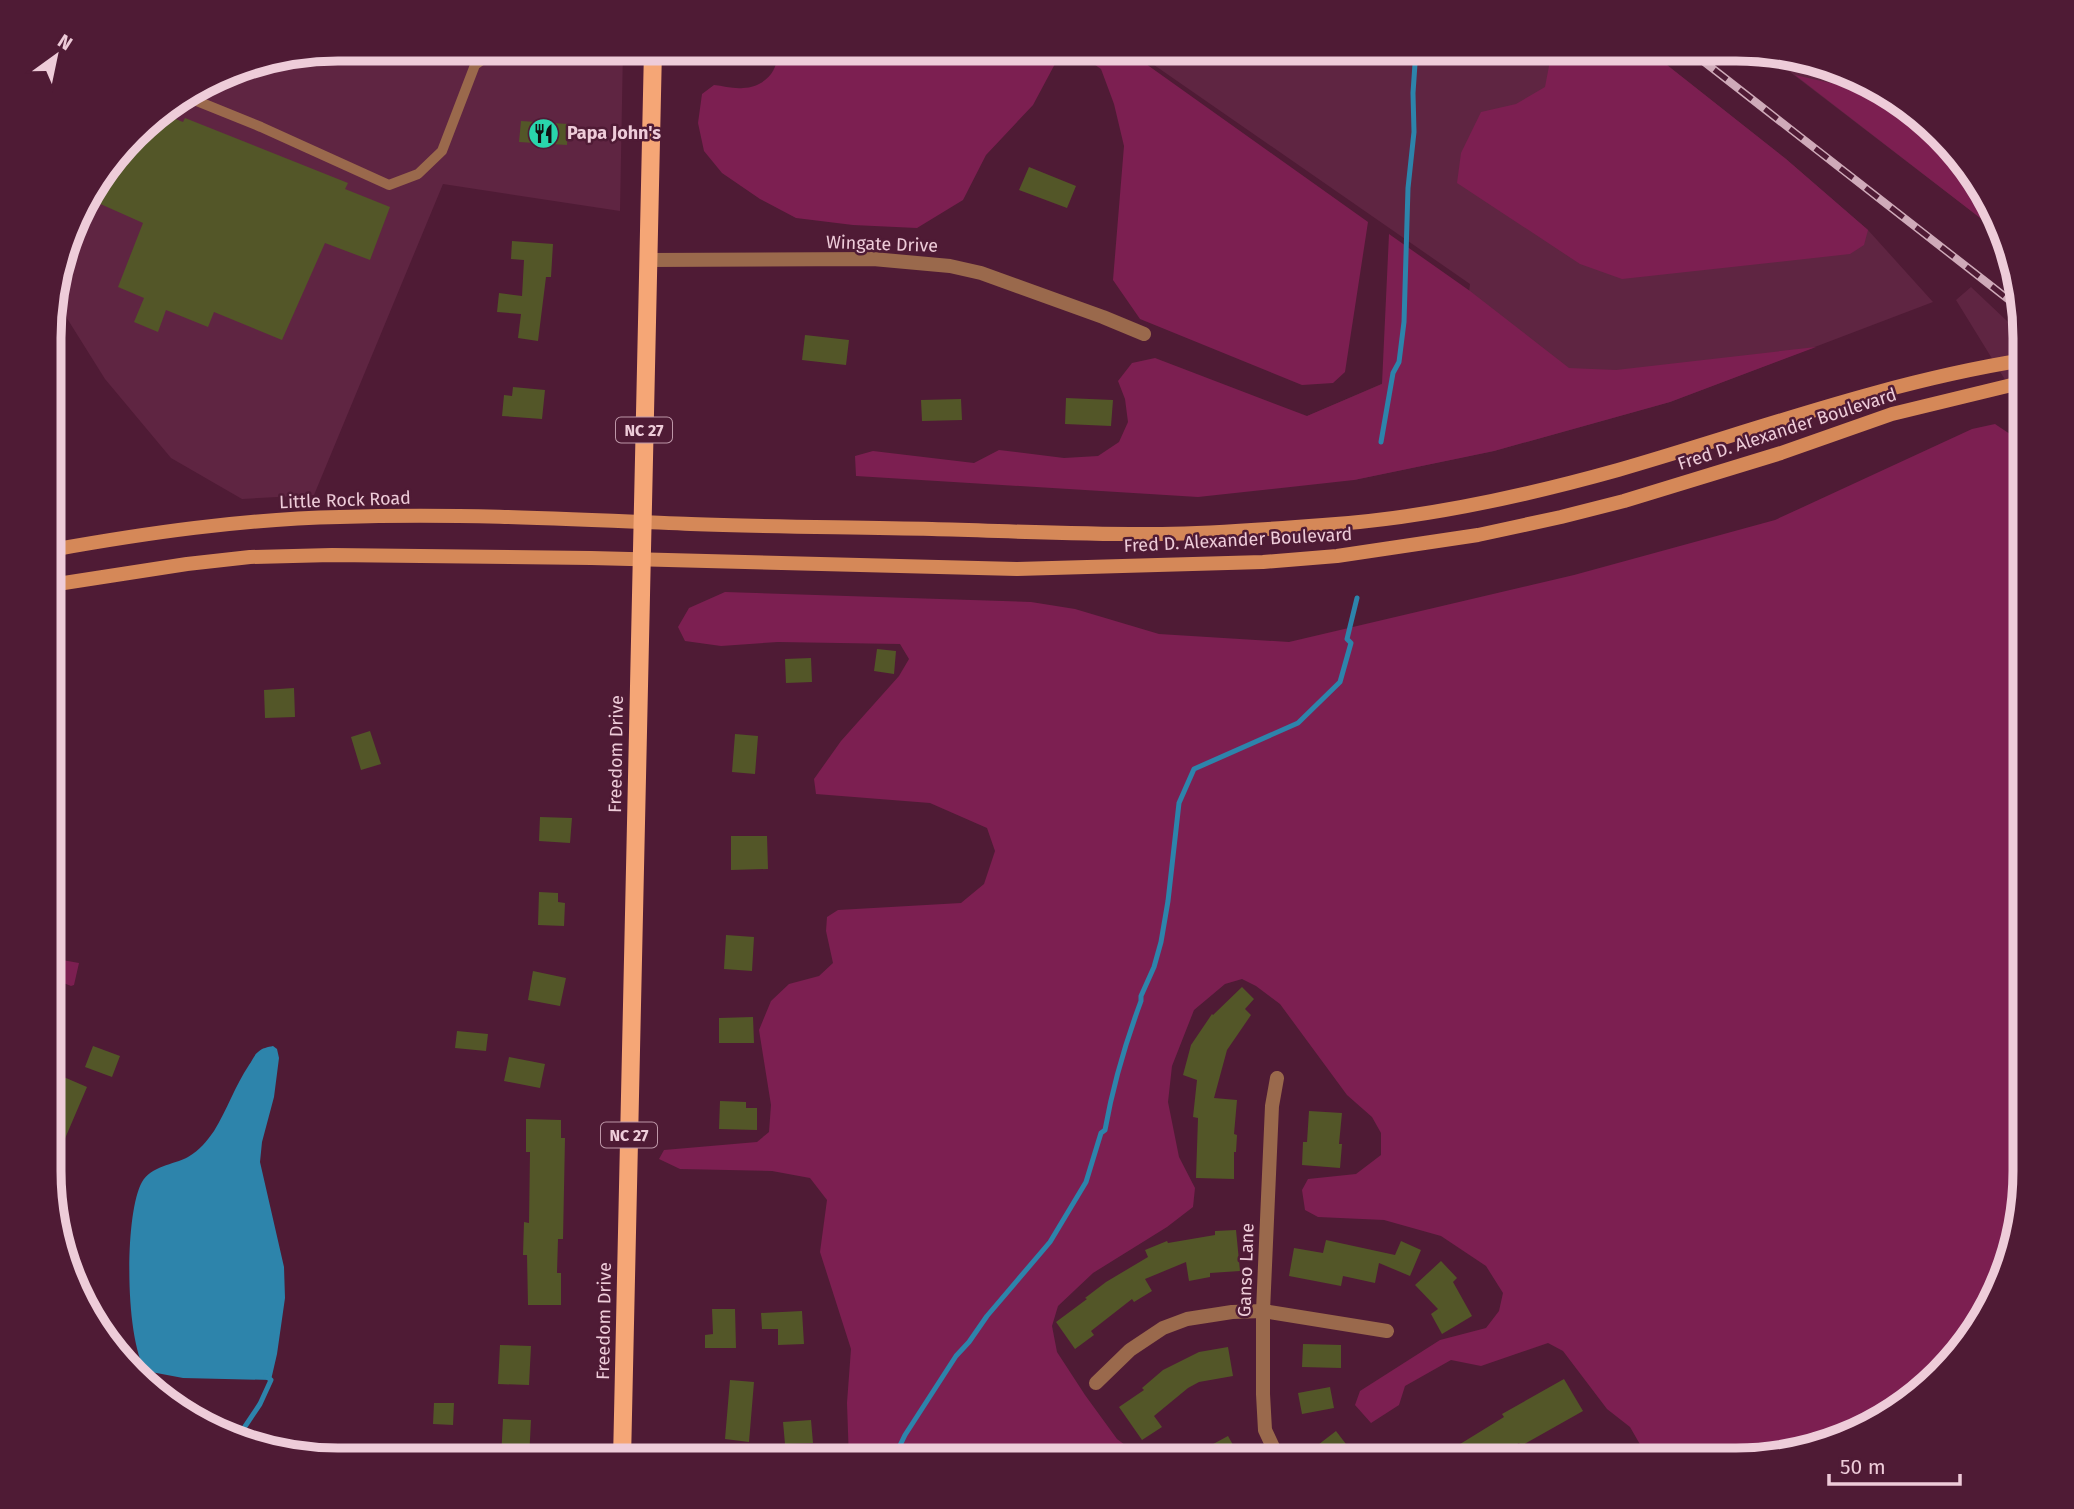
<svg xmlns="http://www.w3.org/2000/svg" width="2074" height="1509" viewBox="0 0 2074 1509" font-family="'Fira Sans',sans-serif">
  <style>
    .built { fill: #5f2542 }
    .green { fill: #7c1f51 }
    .water { fill: #2d84ab }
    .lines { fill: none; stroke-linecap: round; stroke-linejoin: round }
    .stream { stroke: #2d84ab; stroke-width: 5 }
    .building { fill: #535628 }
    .service { stroke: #9a694c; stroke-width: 10 }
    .minor { stroke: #9a694c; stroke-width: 14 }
    .secondary { stroke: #d58858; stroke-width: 14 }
    .primary { stroke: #f5a676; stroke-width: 18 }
    .rail-casing { stroke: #cfaab9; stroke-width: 8 }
    .rail { stroke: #4f1b35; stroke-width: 5; stroke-dasharray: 16; stroke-linecap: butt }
    .labels { text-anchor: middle; stroke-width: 5; stroke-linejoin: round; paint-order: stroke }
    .shield { fill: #4f1b35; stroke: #be97a8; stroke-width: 2 }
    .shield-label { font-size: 16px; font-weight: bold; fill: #eeccd9 }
    .poi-label { font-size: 18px; font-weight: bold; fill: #eeccd9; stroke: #4f1b35; text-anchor: start }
    .street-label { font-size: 18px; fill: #eeccd9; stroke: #4f1b35 }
    .rim { fill: none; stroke: #eeccd9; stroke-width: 9 }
  </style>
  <rect width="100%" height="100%" fill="#4f1b35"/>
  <path class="built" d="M339,49H623L620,211L443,184L314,495L242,499L171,458L105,379L53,296L79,210L147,121L228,71Z
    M1131,49L1648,50L1786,159L1868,230L1933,302L1670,402L1494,451L1354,480L1199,463L1462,349L1470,284Z
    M1764,52L1829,65L1912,109L1995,210L2001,234Z
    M1971,287L2024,337V415L2020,404L1956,300Z"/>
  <path class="green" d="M777,49H1125L1368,222L1345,372L1333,383L1302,385L1140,319L1113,280L1124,146L1114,104L1101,69L1085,58L1056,62L1033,105L986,155L963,200L917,228L853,225L796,218L760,199L722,173L704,151L698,123L702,94L714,85C723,86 734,89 743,88C765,87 780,70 777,49Z
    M1552,50H1648L1786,159L1868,230L1864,245L1850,254L1622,279L1580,264L1457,183L1461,153L1481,112L1516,104L1545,87Z
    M1795,75L1870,92L1883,93L1912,109L1995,210L2001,234Z
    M1389,234L1470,291L1569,368L1616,370L1816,347L1670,402L1494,451L1354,480L1198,497L856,476L855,456L873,451L974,463L999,450L1064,458L1098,456L1119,442L1128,422L1125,399L1118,381L1132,363L1155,358L1307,416L1382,384Z
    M1995,424L2013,436L2024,470V1189L2009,1264L1965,1347L1864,1430L1736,1460H1649L1630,1427L1607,1409L1563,1351L1548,1343L1481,1366L1451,1360L1405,1386L1399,1405L1371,1423L1355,1405L1360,1391L1440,1340L1486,1328L1499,1311L1503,1293L1486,1266L1441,1236L1384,1220L1318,1217L1305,1210L1302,1190L1308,1179L1356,1174L1381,1155V1133L1372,1117L1347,1095L1280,1004L1256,986L1242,979L1225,984L1194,1010L1172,1066L1168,1102L1179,1157L1195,1188L1193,1207L1167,1227L1093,1273L1058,1306L1052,1326L1057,1352L1085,1395L1117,1439L1145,1460H849L847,1403L851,1349L820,1252L827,1200L810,1178L772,1171L680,1169L659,1159L664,1150L757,1142L769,1132L771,1105L759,1030L771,1001L789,984L819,976L833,963L826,931L827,917L838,910L961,903L984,884L995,851L987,828L930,803L816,794L814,779L841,741L899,676L909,659L900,644L778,642L721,646L685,641L678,627L689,608L725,592L1031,602L1075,609L1159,634L1289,642L1574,575L1775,520L1972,429Z
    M51,958L79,963L74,985L71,986L51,978Z"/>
  <path class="water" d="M273,1046L277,1049L279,1058L274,1097L262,1142L260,1162L284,1267L285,1298L277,1354L271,1380L183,1378L146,1371C125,1341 124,1214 142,1182C151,1166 173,1165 188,1157C200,1150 206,1142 214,1131C227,1110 235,1086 249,1065C252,1061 254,1055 258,1052C262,1048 268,1047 273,1046Z"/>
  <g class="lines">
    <path class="stream" d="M1381,442L1393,373L1399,362L1404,322L1408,188L1414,132L1413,93L1416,49
      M236,1440L260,1404L271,1380L266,1376
      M893,1460L905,1435L956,1356L969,1342L987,1316L1050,1242L1086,1182L1101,1133L1105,1130C1113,1085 1125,1044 1141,1001V996L1154,967L1161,942L1168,901L1179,803L1194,769L1298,723L1340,682L1351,643L1347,639L1357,598"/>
  </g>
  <path class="building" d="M161,113L183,122L185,118L348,183L345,189L390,207L370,260L325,243L282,340L214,312L208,327L166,310L158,332L134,322L144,298L118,287L143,223L96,202L108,172L147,121Z
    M521,121L568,124L567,145L519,142Z
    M1029,167L1076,186L1067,208L1019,190Z
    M512,241L553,244L551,277H546L538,341L518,338L521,314L497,312L499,293L522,296L524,260L511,259Z
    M805,335L849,340L846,365L802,360Z
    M513,387L545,390L542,419L502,416L504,395L512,396Z
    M1066,398L1113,400L1111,426L1065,424Z
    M961,399L962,420L922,421L921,400Z
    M877,649L896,651L894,674L874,671Z
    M811,658L812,682L786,683L785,659Z
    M294,688L295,717L265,718L264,690Z
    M370,731L381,764L361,770L351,737Z
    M735,734L758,736L755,774L732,772Z
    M540,817L572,818L570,843L539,841Z
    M731,836H767L768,869L731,870Z
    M539,892L558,893V902L565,903L564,926L538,925Z
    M726,935L754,937L752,971L724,969Z
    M533,971L566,978L560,1006L528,1000Z
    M1242,987L1254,999L1245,1009L1251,1015L1227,1050L1214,1098L1237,1100L1234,1134L1237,1135L1236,1152H1234V1179L1196,1178L1198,1118L1193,1117L1197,1080L1183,1075L1191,1045L1212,1014L1213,1015Z
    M753,1017L754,1043H719V1018Z
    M457,1031L488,1034L486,1051L455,1048Z
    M93,1046L120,1056L112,1077L85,1067Z
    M509,1057L545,1064L540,1088L504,1081Z
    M59,1075L87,1087L52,1169L51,1093Z
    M720,1101L746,1102V1108H757V1130L719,1129Z
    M1309,1111L1342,1113L1339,1144H1342L1340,1168L1302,1165L1303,1142H1307Z
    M526,1119L561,1120V1138H565L563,1239H558L557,1273H561V1305H528L527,1255H523L524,1222L529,1223L530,1152H526Z
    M1236,1230L1240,1271L1210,1273V1277L1189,1281L1186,1262L1145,1279L1152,1291L1134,1302L1132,1299L1091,1331L1094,1335L1075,1349L1056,1322L1087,1299L1085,1298L1106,1282L1148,1257L1145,1250L1167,1241L1168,1243L1215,1235V1231Z
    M1326,1240L1395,1255L1401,1241L1421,1250L1410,1276L1379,1263L1375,1283L1343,1276L1341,1286L1289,1276L1294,1248L1323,1253Z
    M1441,1261L1457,1278L1453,1282L1472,1316L1442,1334L1431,1314L1438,1309L1415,1285Z
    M712,1309H735L736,1348H705V1335L713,1334Z
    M802,1311L804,1344L778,1345V1329H762L761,1313Z
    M1303,1344L1341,1345V1368L1302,1367Z
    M500,1345L531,1346L529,1385L498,1384Z
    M1228,1347L1233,1376L1199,1382L1188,1388L1154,1416L1162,1427L1142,1440L1119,1407L1144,1390L1142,1388L1163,1370L1199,1352Z
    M1564,1379L1583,1411L1521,1446L1519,1443L1492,1460H1459L1452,1449L1504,1417L1502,1414Z
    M730,1380L754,1382L749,1442L725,1439Z
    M1330,1387L1334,1408L1302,1414L1298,1393Z
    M434,1403H454L453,1425L433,1424Z
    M503,1419L531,1420L529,1459H501Z
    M811,1420L813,1443L785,1444L783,1422Z
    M1336,1431L1349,1448L1334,1460H1323L1314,1448Z
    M1228,1436L1237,1452L1231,1455L1234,1460H1207L1202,1450Z"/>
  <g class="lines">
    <path class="service" d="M187,97L261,127L389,185L418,174L442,151L475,65L495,51L652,60"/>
    <path class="minor" d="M648,260L873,259L950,266L981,273L1103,317L1144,334
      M1277,1078L1272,1106L1263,1311V1394L1265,1430L1279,1460
      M1096,1383L1130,1350L1163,1328L1187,1319L1232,1312L1263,1311L1387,1331"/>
    <path class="secondary" d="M51,550C146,533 243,519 340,517C457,513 574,519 691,524C771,527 852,527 932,529C1009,531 1086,535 1162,534C1216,533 1270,529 1323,525C1419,519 1525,496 1618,470C1753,431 1885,382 2024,360
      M51,585L187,564L250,557L332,555L591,558L1017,569L1263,562L1337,556L1478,535L1561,517L1624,501L1781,453L1892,414L2024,382"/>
    <path class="primary" d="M622,1460L653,49"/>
    <defs>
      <path id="rail" d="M1689,50L2022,310"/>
    </defs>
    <use href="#rail" class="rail-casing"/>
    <use href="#rail" class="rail"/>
  </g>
  <defs>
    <symbol id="restaurant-disc" viewBox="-11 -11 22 22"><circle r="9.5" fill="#29d5ac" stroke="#4f1b35"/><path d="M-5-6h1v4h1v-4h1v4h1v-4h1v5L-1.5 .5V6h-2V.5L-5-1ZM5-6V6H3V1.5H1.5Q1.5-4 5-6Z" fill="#111"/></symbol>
  </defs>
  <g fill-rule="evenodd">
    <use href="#restaurant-disc" x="526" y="116" width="35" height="35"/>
  </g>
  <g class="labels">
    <g class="shield">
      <rect x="616" y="417.5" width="56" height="25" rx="5"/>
      <rect x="601" y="1122.5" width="56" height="25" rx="5"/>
    </g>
    <g class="shield-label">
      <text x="644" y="436">NC 27</text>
      <text x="629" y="1141">NC 27</text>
    </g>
    <g class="poi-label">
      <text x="567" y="139">Papa John's</text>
    </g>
    <g class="street-label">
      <text transform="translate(882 244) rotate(2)" y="6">Wingate Drive</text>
      <text transform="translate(1787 429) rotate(-18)" y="6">Fred D. Alexander Boulevard</text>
      <text transform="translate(345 500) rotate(-2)" y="6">Little Rock Road</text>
      <text transform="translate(1238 540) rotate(-3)" y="6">Fred D. Alexander Boulevard</text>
      <text transform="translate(616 754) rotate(-89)" y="6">Freedom Drive</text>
      <text transform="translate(1246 1270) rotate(-88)" y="6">Ganso Lane</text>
      <text transform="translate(604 1321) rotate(-89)" y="6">Freedom Drive</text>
    </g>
  </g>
  <path d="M0 0H2074V1509H0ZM338 61H1736A277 277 0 0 1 2013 338V1171A277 277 0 0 1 1736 1448H338A277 277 0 0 1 61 1171V338A277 277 0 0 1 338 61Z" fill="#4f1b35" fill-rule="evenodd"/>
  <path class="rim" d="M338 61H1736A277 277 0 0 1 2013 338V1171A277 277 0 0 1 1736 1448H338A277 277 0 0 1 61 1171V338A277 277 0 0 1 338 61Z"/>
  <g transform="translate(56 56) rotate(33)" stroke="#4f1b35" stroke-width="5" paint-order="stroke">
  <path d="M0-5L12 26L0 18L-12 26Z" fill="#eeccd9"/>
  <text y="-10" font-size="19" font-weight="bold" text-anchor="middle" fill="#eeccd9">N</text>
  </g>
  <path d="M1829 1474v10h131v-10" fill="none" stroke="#eeccd9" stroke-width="3.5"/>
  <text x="1840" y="1474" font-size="21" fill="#eeccd9" stroke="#4f1b35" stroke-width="5" paint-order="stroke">50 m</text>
</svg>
